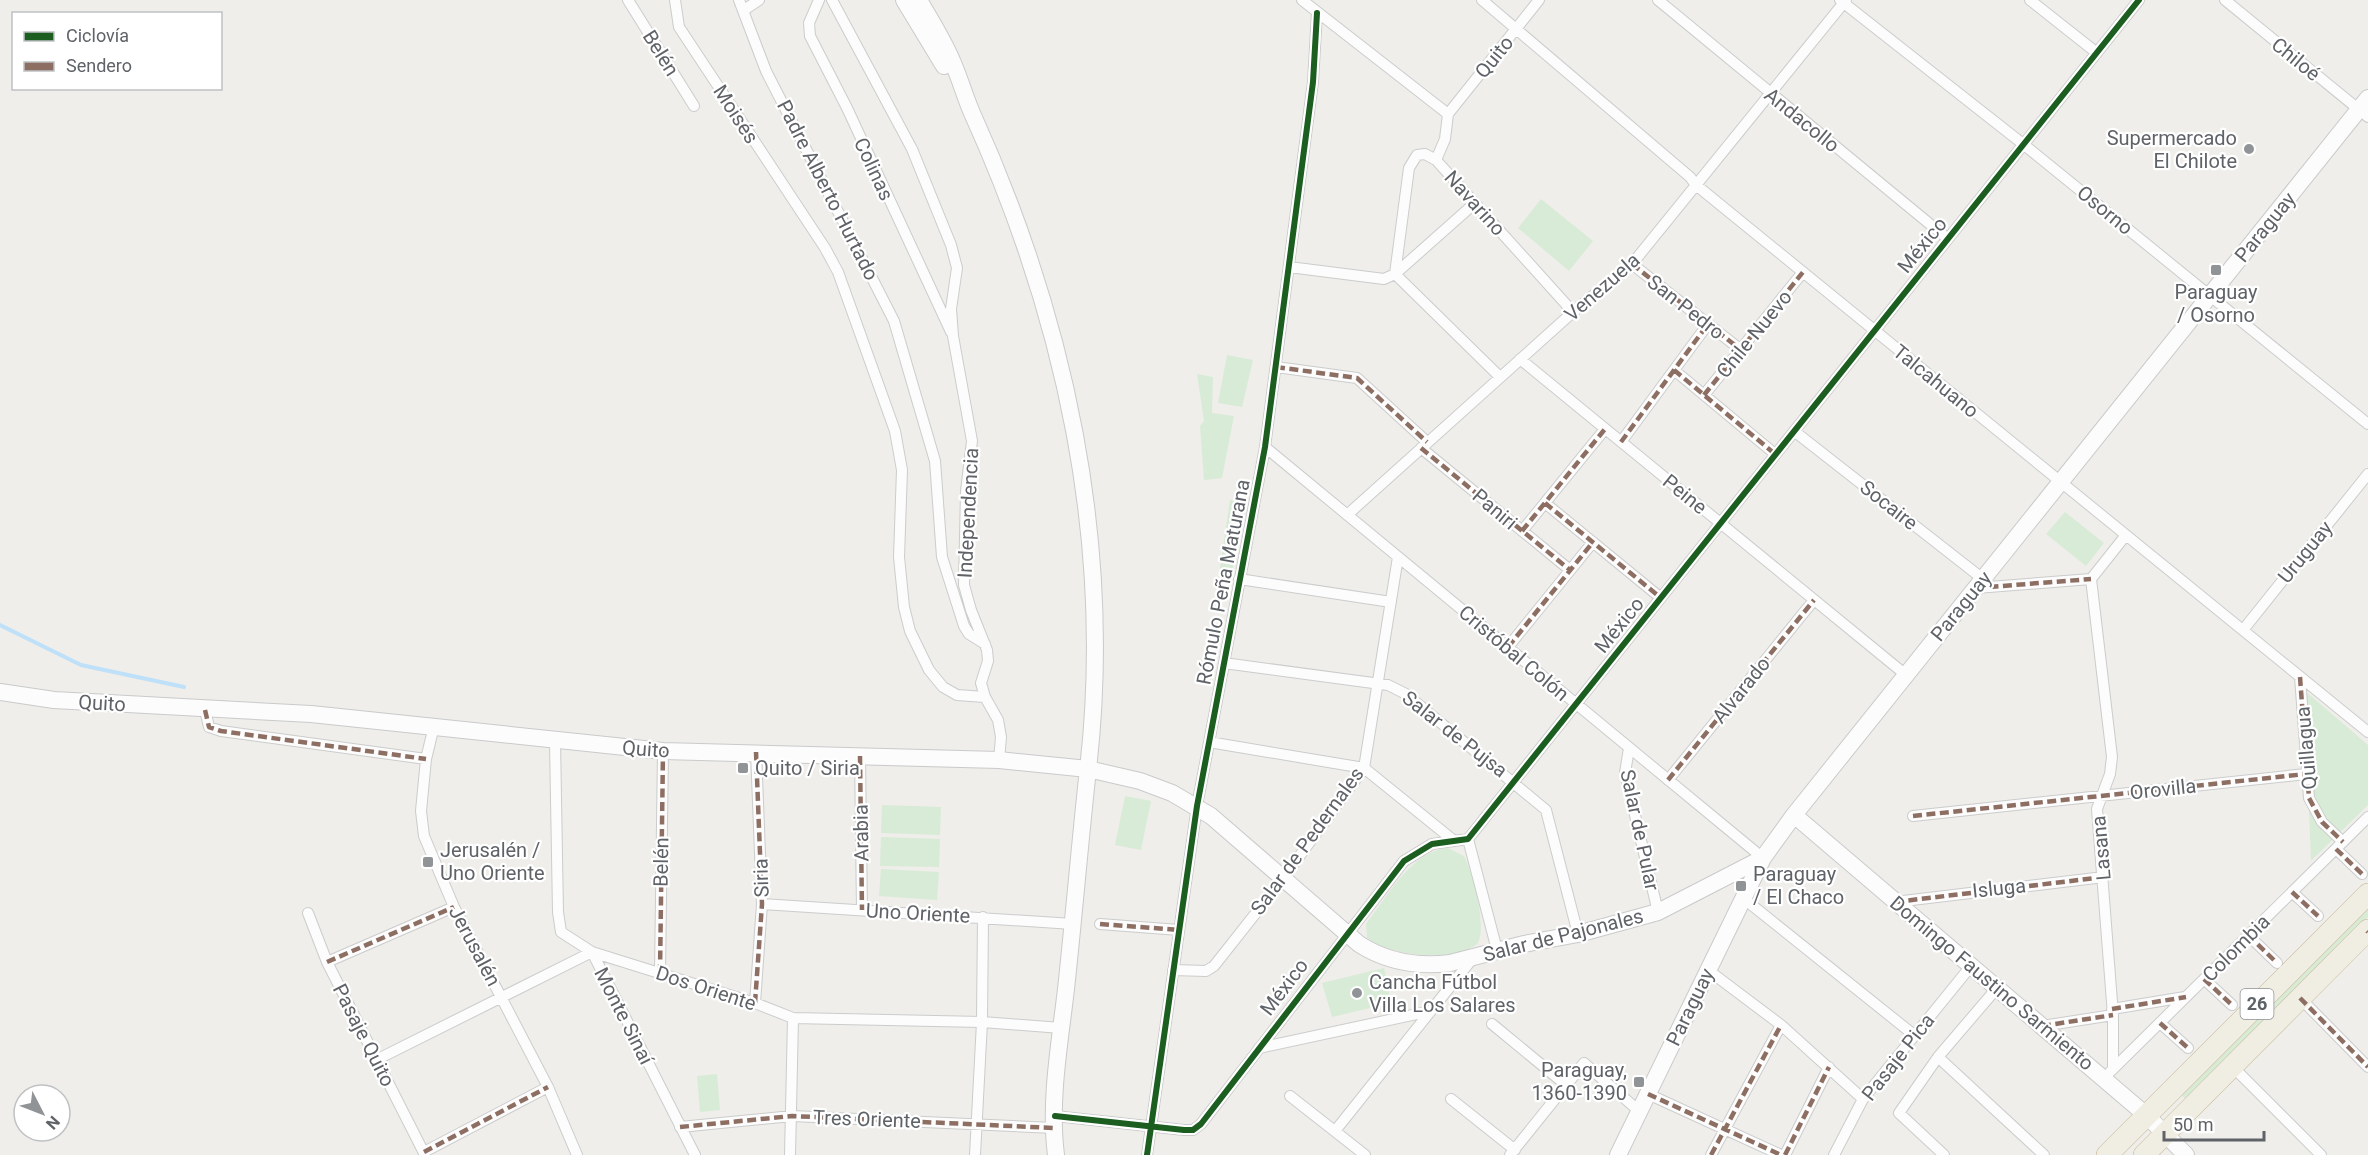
<svg xmlns="http://www.w3.org/2000/svg" width="2368" height="1155" viewBox="0 0 2368 1155" font-family="Roboto,sans-serif">
  <style>
    .green { fill: #d8ebd6 }
    .lines { fill: none; stroke-linecap: round; stroke-linejoin: round }
    .stream { stroke: #bfe0f9; stroke-width: 4 }
    .street-casing { stroke: #cbcccc; stroke-width: 12 }
    .secondary-casing { stroke: #cacacb; stroke-width: 18 }
    .highway-casing { stroke: #c8b996; stroke-width: 22 }
    .street { stroke: #fdfcfc; stroke-width: 10 }
    .secondary { stroke: #fdfcfc; stroke-width: 16 }
    .highway { stroke: #f0ede3; stroke-width: 21 }
    .quiet { stroke: #8d6e63; stroke-width: 4.5; stroke-dasharray: 9 4.5; stroke-linecap: butt }
    .cycleway-casing { stroke: #fff; stroke-width: 10 }
    .cycleway { stroke: #1b5e20; stroke-width: 6 }
    .poi-dot { fill: #919496; stroke: #fff; stroke-width: 2 }
    .labels { text-anchor: middle; stroke-width: 4.5; stroke-linejoin: round; paint-order: stroke }
    .shield { fill: #fff; stroke: #8f9295; stroke-width: 1.5 }
    .shield-label { font-size: 18px; font-weight: bold; fill: #5f6368 }
    .street-label { font-size: 20px; fill: #5f6368; stroke: #fff }
    .poi-label { font-size: 20px; fill: #5f6368; stroke: #fff; text-anchor: start }
  </style>
  <rect width="100%" height="100%" fill="#efeeea"/>
  <path class="green" d="M1541,199L1593,241L1569,271L1518,228Z
    M1227,355L1253,360L1242,407L1218,403Z
    M1197,374L1213,377L1212,413L1234,416L1222,478L1204,480L1200,426L1204,421Z
    M1230,500L1239,502L1243,511L1230,582H1223L1221,590L1217,589Z
    M2065,512L2104,543L2086,566L2046,534Z
    M2304,690L2368,745V805L2311,861Z
    M1125,796L1151,801L1141,850L1115,845Z
    M882,805L941,807L940,835L881,833Z
    M881,837L940,839L939,867L880,866Z
    M1448,848L1464,856C1473,872 1488,930 1477,944C1452,963 1391,956 1367,938L1366,924C1387,897 1411,851 1448,848Z
    M881,869L939,872L937,900L879,896Z
    M2368,905V917L2186,1100L2181,1094Z
    M1384,968L1391,1003L1332,1017L1322,983Z
    M717,1074L720,1110L700,1112L697,1076Z"/>
  <g class="lines">
    <path class="stream" d="M0,625L81,665L184,687"/>
    <defs>
      <path id="street" d="M628,0L694,106
        M675,0L679,27L825,248L838,272L895,431L902,470L899,557L904,607L910,631L929,670L943,687L957,695L985,697
        M739,0L766,71L894,321L935,461L942,557L964,626L969,634L985,644
        M819,0L809,23L810,36L847,108L951,332
        M832,0L912,149L951,245L957,268L951,309L953,336L972,441L966,491L964,585L971,610L987,650L988,661L981,683L985,697L998,720L1001,737L999,760
        M1302,0L1448,114
        M1482,0L1690,177L1696,185L2368,732
        M1658,0L1948,239
        M1840,0L2023,144L2368,424
        M2030,0L2097,53
        M2225,0L2368,117
        M744,10L759,0
        M1448,114L1539,0
        M1436,160L1445,139L1448,114
        M1632,264L1741,350
        M1289,267L1384,279L1395,274L1500,377
        M1395,274L1409,168L1417,155L1425,154L1436,160L1573,312
        M1395,274L1475,203
        M1520,359L1906,675
        M1276,367L1357,378L1427,442
        M1674,370L1775,454
        M1704,395L1803,272
        M1794,431L1983,579
        M1621,442L1708,324
        M1265,447L1763,858
        M1421,448L1570,570
        M1545,503L1661,598
        M1347,515L1573,312L1632,264L1846,0
        M1522,531L1605,429
        M1239,579L1391,602
        M1976,588L2091,579
        M2243,630L2368,474
        M1508,647L1593,542
        M1224,663L1388,685L1406,694L1546,810L1578,934
        M2300,677L2309,798L2322,822L2343,842
        M205,710L209,727L221,731L426,759
        M434,726L426,759L421,811L424,836L454,907L548,1087L577,1155
        M555,741L558,912L561,932L592,952L695,1155
        M1209,742L1364,768L1453,840
        M1629,748L1625,773L1658,912
        M860,756L862,910
        M1668,780L1814,600
        M1913,816L2306,774
        M1468,839L1497,950
        M2336,849L2362,874
        M2292,892L2318,916
        M1743,898L1914,1035
        M1895,902L2104,877
        M762,904L1073,924
        M308,913L327,962L425,1155
        M1100,924L1179,930
        M2248,935L2277,963
        M327,962L454,907
        M1173,970L1206,971L1214,966L1282,880L1364,768L1398,557
        M1708,970L1781,1025L1863,1099
        M660,973L663,751
        M2204,979L2232,1005
        M2300,998L2368,1067
        M755,1003L762,904L756,752
        M2112,1009L2185,997
        M2160,1023L2188,1048
        M1492,1024L1566,1085
        M2042,1026L2113,1015
        M1259,1048L1431,1011
        M1938,1057L2044,1155
        M376,1060L592,952L755,1003L793,1018L982,1022L1061,1028
        M2232,1066L2321,1155
        M2113,1069V1015L2097,809L2110,774L2112,757L2091,579L2126,535
        M2110,1072L2368,817
        M1648,1094L1781,1155
        M1290,1096L1365,1155
        M1451,1099L1515,1150
        M1055,1116L1184,1130H1193L1201,1124L1404,861L1432,844L1468,839L2139,0
        M680,1127L792,1116L1054,1128
        M1335,1131L1473,958
        M424,1152L548,1087
        M790,1155L793,1018
        M975,1155L982,1022L983,917
        M1147,1155L1197,806L1265,447L1313,82L1317,13
        M1510,1155L1584,1063L1639,1111
        M1711,1155L1781,1025
        M1785,1155L1829,1067
        M1834,1155L1863,1099L1971,966
        M1944,1155L1899,1113L1938,1057L1997,988"/>
      <path id="secondary" d="M904,0L944,66
        M919,0C931,21 944,41 953,63C960,79 965,97 972,113C1065,318 1114,543 1088,769C1080,842 1074,915 1066,989C1060,1042 1049,1101 1056,1155
        M0,692L54,700L311,714L663,751L999,760L1088,769L1140,781L1172,793L1211,816L1359,944C1387,962 1417,967 1450,963L1524,944L1578,934L1658,912L1763,858
        M1794,815L2146,1115L2186,1155
        M1618,1155L1763,858L1794,815L2368,98"/>
      <path id="highway" d="M2107,1155L2368,894
        M2144,1155L2368,930"/>
    </defs>
    <use href="#street" class="street-casing"/>
    <use href="#secondary" class="secondary-casing"/>
    <use href="#highway" class="highway-casing"/>
    <use href="#street" class="street"/>
    <use href="#secondary" class="secondary"/>
    <use href="#highway" class="highway"/>
    <path class="quiet" d="M1632,264L1741,350
      M1276,367L1357,378L1427,442
      M1674,370L1775,454
      M1704,395L1803,272
      M1621,442L1708,324
      M1421,448L1570,570
      M1545,503L1661,598
      M1522,531L1605,429
      M1976,588L2091,579
      M1508,647L1593,542
      M2300,677L2309,798L2322,822L2343,842
      M205,710L209,727L221,731L426,759
      M860,756L862,910
      M1668,780L1814,600
      M1913,816L2306,774
      M2336,849L2362,874
      M2292,892L2318,916
      M1895,902L2104,877
      M1100,924L1179,930
      M2367,931L2368,932
      M2248,935L2277,963
      M327,962L454,907
      M660,973L663,751
      M2204,979L2232,1005
      M2300,998L2368,1067
      M755,1003L762,904L756,752
      M2112,1009L2186,997
      M2160,1023L2188,1048
      M2042,1026L2113,1015
      M1648,1094L1781,1155
      M680,1127L792,1116L1054,1128
      M424,1152L548,1087
      M1711,1155L1781,1025
      M1785,1155L1829,1067"/>
    <defs>
      <path id="cycleway" d="M1055,1116L1184,1130H1193L1201,1124L1404,861L1432,844L1468,839L2139,0
        M1147,1155L1197,806L1265,447L1313,82L1317,13"/>
    </defs>
    <use href="#cycleway" class="cycleway-casing"/>
    <use href="#cycleway" class="cycleway"/>
  </g>
  <g class="poi-dot">
    <circle cx="2249" cy="149" r="6"/>
    <rect x="2210" y="264" width="12" height="12" rx="3"/>
    <rect x="737" y="762" width="12" height="12" rx="3"/>
    <rect x="422" y="856" width="12" height="12" rx="3"/>
    <rect x="1735" y="880" width="12" height="12" rx="3"/>
    <circle cx="1357" cy="993" r="6"/>
    <rect x="1633" y="1076" width="12" height="12" rx="3"/>
  </g>
  <g class="labels">
    <rect class="shield" x="2240.5" y="989" width="33" height="30" rx="4.5"/>
    <g class="shield-label">
      <text x="2257" y="1010">26</text>
    </g>
    <g class="street-label">
      <text transform="translate(661 53) rotate(58)" y="7">Belén</text>
      <text transform="translate(1494 57) rotate(-51)" y="7">Quito</text>
      <text transform="translate(2296 59) rotate(39)" y="7">Chiloé</text>
      <text transform="translate(736 114) rotate(57)" y="7">Moisés</text>
      <text transform="translate(1802 120) rotate(39)" y="7">Andacollo</text>
      <text transform="translate(874 169) rotate(65)" y="7">Colinas</text>
      <text transform="translate(828 190) rotate(63)" y="7">Padre Alberto Hurtado</text>
      <text transform="translate(1475 203) rotate(48)" y="7">Navarino</text>
      <text transform="translate(2105 210) rotate(39)" y="7">Osorno</text>
      <text transform="translate(2265 227) rotate(-51)" y="7">Paraguay</text>
      <text transform="translate(1922 245) rotate(-51)" y="7">México</text>
      <text transform="translate(1602 287) rotate(-41)" y="7">Venezuela</text>
      <text transform="translate(1686 307) rotate(38)" y="7">San Pedro</text>
      <text transform="translate(1754 334) rotate(-51)" y="7">Chile Nuevo</text>
      <text transform="translate(1936 381) rotate(39)" y="7">Talcahuano</text>
      <text transform="translate(1685 494) rotate(39)" y="7">Peine</text>
      <text transform="translate(1889 505) rotate(38)" y="7">Socaire</text>
      <text transform="translate(1495 509) rotate(40)" y="7">Paniri</text>
      <text transform="translate(968 513) rotate(-87)" y="7">Independencia</text>
      <text transform="translate(2305 552) rotate(-51)" y="7">Uruguay</text>
      <text transform="translate(1223 582) rotate(-79)" y="7">Rómulo Peña Maturana</text>
      <text transform="translate(1961 606) rotate(-51)" y="7">Paraguay</text>
      <text transform="translate(1619 625) rotate(-51)" y="7">México</text>
      <text transform="translate(1514 653) rotate(40)" y="7">Cristóbal Colón</text>
      <text transform="translate(1741 690) rotate(-51)" y="7">Alvarado</text>
      <text transform="translate(102 703) rotate(3)" y="7">Quito</text>
      <text transform="translate(1455 734) rotate(38)" y="7">Salar de Pujsa</text>
      <text transform="translate(2306 748) rotate(-95)" y="7">Quillagua</text>
      <text transform="translate(646 749) rotate(4)" y="7">Quito</text>
      <text transform="translate(2163 789) rotate(-6)" y="7">Orovilla</text>
      <text transform="translate(1640 830) rotate(78)" y="7">Salar de Pular</text>
      <text transform="translate(861 833) rotate(-91)" y="7">Arabia</text>
      <text transform="translate(1307 841) rotate(-54)" y="7">Salar de Pedernales</text>
      <text transform="translate(2101 848) rotate(-95)" y="7">Lasana</text>
      <text transform="translate(661 862) rotate(-89)" y="7">Belén</text>
      <text transform="translate(761 878) rotate(-92)" y="7">Siria</text>
      <text transform="translate(1999 888) rotate(-6)" y="7">Isluga</text>
      <text transform="translate(918 913) rotate(3)" y="7">Uno Oriente</text>
      <text transform="translate(1563 935) rotate(-14)" y="7">Salar de Pajonales</text>
      <text transform="translate(475 946) rotate(62)" y="7">Jerusalén</text>
      <text transform="translate(2236 948) rotate(-45)" y="7">Colombia</text>
      <text transform="translate(1992 983) rotate(40)" y="7">Domingo Faustino Sarmiento</text>
      <text transform="translate(1284 987) rotate(-53)" y="7">México</text>
      <text transform="translate(706 988) rotate(18)" y="7">Dos Oriente</text>
      <text transform="translate(1690 1007) rotate(-64)" y="7">Paraguay</text>
      <text transform="translate(624 1016) rotate(63)" y="7">Monte Sinaí</text>
      <text transform="translate(364 1035) rotate(63)" y="7">Pasaje Quito</text>
      <text transform="translate(1898 1057) rotate(-52)" y="7">Pasaje Pica</text>
      <text transform="translate(867 1119) rotate(2)" y="7">Tres Oriente</text>
    </g>
    <g class="poi-label">
      <text x="2237" y="145" text-anchor="end">Supermercado<tspan x="2237" dy="23">El Chilote</tspan></text>
      <text x="2216" y="299" text-anchor="middle">Paraguay<tspan x="2216" dy="23">/ Osorno</tspan></text>
      <text x="755" y="775">Quito / Siria</text>
      <text x="440" y="857">Jerusalén /<tspan x="440" dy="23">Uno Oriente</tspan></text>
      <text x="1753" y="881">Paraguay<tspan x="1753" dy="23">/ El Chaco</tspan></text>
      <text x="1369" y="989">Cancha Fútbol<tspan x="1369" dy="23">Villa Los Salares</tspan></text>
      <text x="1627" y="1077" text-anchor="end">Paraguay,<tspan x="1627" dy="23">1360-1390</tspan></text>
    </g>
  </g>
  <rect x="12" y="12" width="210" height="78" fill="#ffffff" stroke="#bfc1c3" stroke-width="1.5"/>
  <rect x="24" y="32" width="30" height="9" fill="#1b5e20" stroke="#bfc1c3" stroke-width="1.5"/>
  <text x="66" y="42" font-size="18" fill="#5f6368">Ciclovía</text>
  <rect x="24" y="62" width="30" height="9" fill="#8d6e63" stroke="#bfc1c3" stroke-width="1.5"/>
  <text x="66" y="72" font-size="18" fill="#5f6368">Sendero</text>
  <g transform="translate(42 1113) rotate(132)"><circle r="28" fill="#ffffff" stroke="#bfc1c3" stroke-width="1.5"/>
  <path d="M0-4.5L10 22L0 15L-10 22Z" fill="#919496"/>
  <text y="-9" font-size="16" font-weight="bold" text-anchor="middle" fill="#5f6368">N</text>
  </g>
  <path d="M2164 1131v9h100v-9" fill="none" stroke="#5f6368" stroke-width="3"/>
  <text x="2173" y="1131" font-size="18" fill="#5f6368" stroke="#ffffff" stroke-width="4.5" paint-order="stroke">50 m</text>
</svg>
